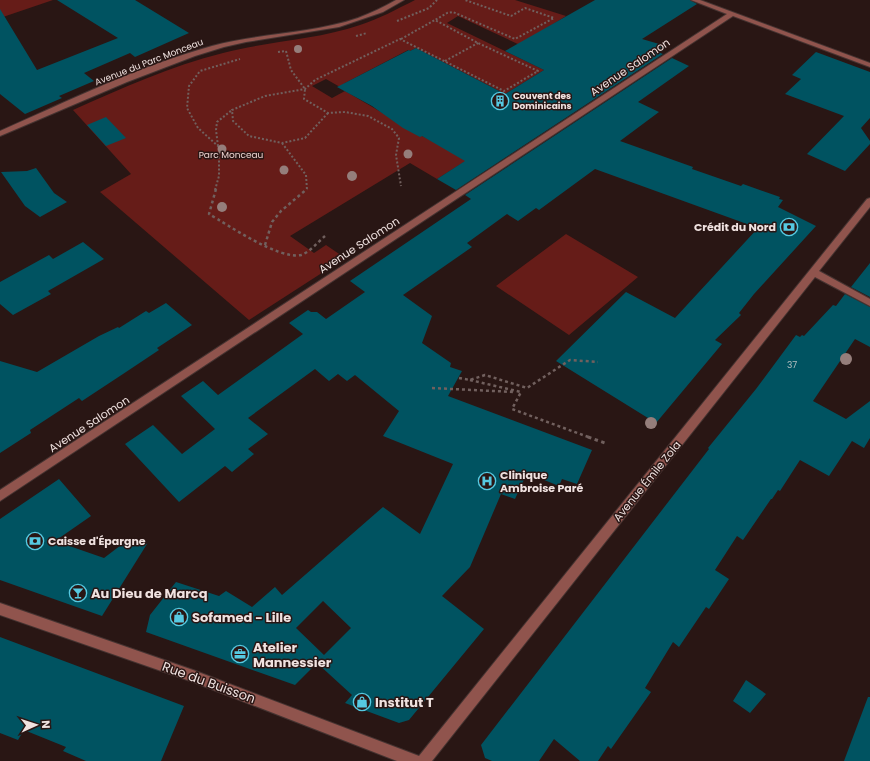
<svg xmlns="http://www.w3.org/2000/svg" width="870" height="761" viewBox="0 0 870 761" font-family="Poppins,sans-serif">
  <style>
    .green { fill: #661c18 }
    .building { fill: #005361; fill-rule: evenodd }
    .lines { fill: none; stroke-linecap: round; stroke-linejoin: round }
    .minor-casing { stroke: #453331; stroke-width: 2 }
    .path-far2 { stroke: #71605e; stroke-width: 2; stroke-dasharray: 2 2; stroke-linecap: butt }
    .path-far1 { stroke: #71605e; stroke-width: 2.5; stroke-dasharray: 3 3; stroke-linecap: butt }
    .path { stroke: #71605e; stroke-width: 3; stroke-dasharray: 3.5 3.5; stroke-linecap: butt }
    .minor { fill: #90544d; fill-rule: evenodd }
    .tree { fill: #957e7b }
    .labels { text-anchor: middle; stroke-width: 3; stroke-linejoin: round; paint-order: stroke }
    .far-street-label { font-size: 9px; fill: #f0e2e0; stroke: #291614 }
    .far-poi-label { font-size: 9px; font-weight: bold; fill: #f0e2e0; stroke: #291614; text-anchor: start }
    .far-park-label { font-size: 9px; fill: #eed3d0; stroke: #291614 }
    .number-label { font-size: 9px; fill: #b4bec0 }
    .street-label { font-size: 11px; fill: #f0e2e0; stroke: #291614 }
    .poi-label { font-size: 11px; font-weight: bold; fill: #f0e2e0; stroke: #291614; text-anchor: start }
    .near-poi-label { font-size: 13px; font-weight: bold; fill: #f0e2e0; stroke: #291614; text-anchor: start }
    .near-street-label { font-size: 13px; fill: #f0e2e0; stroke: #291614 }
  </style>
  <rect width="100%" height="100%" fill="#291614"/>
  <path class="green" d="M0,0H53L0,18Z
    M415,0H515L566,16L520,45L458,16L447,23L544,70L505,94L416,48L410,51L408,50L345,83L340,87L326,79L312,86L332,98L345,91L422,136L474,161L469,164L464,162L437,179L410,163L290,236L314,253L326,245L345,258L249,320L100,192L131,174L73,110C122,88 171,66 223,53C268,41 316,40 360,25C379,19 397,9 415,0Z
    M566,234L638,277L569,335L496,286Z"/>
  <path class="building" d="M57,0H135L189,33L135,57L130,53L84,73L94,81L59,96L62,98L25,114L0,94V9L37,70L118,38Z
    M595,0H690L697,4L642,39L666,46L658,52L663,54L456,190L437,179L465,161L422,136L420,137L403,128L372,106L337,87L409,50L410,51L416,48L505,94L544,70L505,51Z
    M816,52L870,72V118L861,128L870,141V144L845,171L807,154L844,116L785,94L801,79L792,75Z
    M672,58L689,66L638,102L659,112L620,141L693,167L692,169L741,186L743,184L780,197L779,199L783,200L778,207L816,226L754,294L739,313L741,315L715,340L722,344L656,423L556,361L626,292L675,318L758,228L595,169L539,210L536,208L518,221L507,214L467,243L472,247L403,295L432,316L422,343L451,363L450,367L462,371L448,396L592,450L577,484L562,479L559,486L527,473L515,499L501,494L470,567L442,596L484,629L409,720L399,723L345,703L352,695L317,663L295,685L146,632L150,615L176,582L219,596L226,591L252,607L275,587L282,595L383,507L420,534L453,464L383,436L399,411L355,375L347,381L338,374L329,381L315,369L248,418L268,434L248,449L254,454L232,472L225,466L179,502L125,444L153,425L182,454L215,429L181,396L203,381L218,395L303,334L289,323L308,310L311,312H317L326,319L365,292L350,281L471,199L465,195ZM323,601L351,628L324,655L296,628Z
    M106,117L126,138L106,146L87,125Z
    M36,168L54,193L67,202L40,217L25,206L1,172L27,171Z
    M83,242L104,259L48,291L51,294L13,315L0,304V282L49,255L53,259Z
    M870,263V297L851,287Z
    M845,294L870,307V347L855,339L813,401L846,419L870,401V438L864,448L852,441L829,476L800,460L780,491L778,490L772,499H771L743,540L737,536L715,570L729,579L709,609L706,607L679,647L673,642L645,688L651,692L611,749L608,746L598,761H580L554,739L539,761H492L485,758L481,745L709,449L708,448L756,389L796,335L800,337L802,335L804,336L833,305L836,306Z
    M166,303L192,325L157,348L159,350L123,374L82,401L79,398L30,430L31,433L0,453V361L37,372L99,336L118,327L119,328L146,311L149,313Z
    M59,479L91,516L55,541L104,558L129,539L147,544L102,616L0,580V519Z
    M0,637L184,706L161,761H86L63,751L66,747L24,730L18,740L0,733Z
    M746,680L766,694L750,713L733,701Z
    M868,697H870V761H844Z"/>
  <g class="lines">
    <defs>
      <path id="minor" d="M396,0H404L383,12L339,27L246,42L224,47L195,56L127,82L0,136V131C68,101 139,66 212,46C259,33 311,34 358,18C371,13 384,7 396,0Z
        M691,0H700L870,63V67L733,16L0,501V490L727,14Z
        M870,198V207L819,271L870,299V306L815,277L432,761H397L193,682L0,615V603L193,670L419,756L867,199Z"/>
    </defs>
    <use href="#minor" class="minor-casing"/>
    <path class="path-far2" d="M397,21L429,8L437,0
      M356,36L367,33
      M401,39L435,20
      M286,51L291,70L305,89L304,99L328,113L345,112L368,116L392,129L399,138L396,155L401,186
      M278,52L286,51
      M445,61L478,43
      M328,113L305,138L282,143L249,136L233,121L232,110L265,96L305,89L315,80L400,39L504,91L538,71L478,43L435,20L447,13L453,12L515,39L554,18L525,8L511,16L465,0
      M282,143L306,175L307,190
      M218,146L216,130L217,122L232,110
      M215,190L219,176V147L198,128L187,108L189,86L200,71L240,59"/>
    <path class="path-far1" d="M216,189L209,214C228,225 279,260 301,255C310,252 318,242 325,236
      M265,245L272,222L281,211L307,189
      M459,378L470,380L485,375L527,388L570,360L598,362
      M470,380L521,392L512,409L591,438
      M432,388L514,392"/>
    <path class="path" d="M588,437L605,443"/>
    <use href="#minor" class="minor"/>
  </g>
  <g class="tree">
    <circle cx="298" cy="49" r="4"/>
    <circle cx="222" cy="149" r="4.5"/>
    <circle cx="408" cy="154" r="4.5"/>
    <circle cx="284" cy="170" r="4.5"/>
    <circle cx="352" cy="176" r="5"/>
    <circle cx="222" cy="207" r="5"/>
    <circle cx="846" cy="359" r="6"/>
    <circle cx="651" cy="423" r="6"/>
  </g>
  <defs>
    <symbol id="building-ring" viewBox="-11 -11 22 22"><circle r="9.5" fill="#291614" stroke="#56c9e1" stroke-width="1.5"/><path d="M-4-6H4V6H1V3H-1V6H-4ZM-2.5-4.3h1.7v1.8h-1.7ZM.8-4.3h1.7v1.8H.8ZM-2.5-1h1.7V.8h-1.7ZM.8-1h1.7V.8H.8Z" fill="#56c9e1"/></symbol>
    <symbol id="bank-ring" viewBox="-11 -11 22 22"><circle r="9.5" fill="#291614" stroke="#56c9e1" stroke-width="1.5"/><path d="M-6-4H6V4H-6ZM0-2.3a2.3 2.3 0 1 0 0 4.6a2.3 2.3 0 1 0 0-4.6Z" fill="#56c9e1"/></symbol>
    <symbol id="hospital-ring" viewBox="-11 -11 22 22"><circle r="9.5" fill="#291614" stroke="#56c9e1" stroke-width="1.5"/><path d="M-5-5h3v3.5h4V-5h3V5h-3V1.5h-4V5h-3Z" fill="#56c9e1"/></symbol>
    <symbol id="bar-ring" viewBox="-11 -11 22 22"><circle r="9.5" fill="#291614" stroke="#56c9e1" stroke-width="1.5"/><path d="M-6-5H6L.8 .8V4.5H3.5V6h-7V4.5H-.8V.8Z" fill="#56c9e1"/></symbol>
    <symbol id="shop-ring" viewBox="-11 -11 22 22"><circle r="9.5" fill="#291614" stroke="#56c9e1" stroke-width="1.5"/><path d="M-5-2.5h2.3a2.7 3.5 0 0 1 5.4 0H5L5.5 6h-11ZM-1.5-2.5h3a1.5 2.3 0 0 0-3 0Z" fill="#56c9e1"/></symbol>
    <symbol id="office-ring" viewBox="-11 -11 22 22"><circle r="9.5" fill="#291614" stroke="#56c9e1" stroke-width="1.5"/><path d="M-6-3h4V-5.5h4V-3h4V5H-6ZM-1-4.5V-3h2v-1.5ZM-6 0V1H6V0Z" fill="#56c9e1"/></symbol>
  </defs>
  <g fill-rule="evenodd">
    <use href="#building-ring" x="490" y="91" width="20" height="20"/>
    <use href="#bank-ring" x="779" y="217" width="20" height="20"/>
    <use href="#hospital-ring" x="477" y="471" width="20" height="20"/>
    <use href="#bank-ring" x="25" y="531" width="20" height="20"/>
    <use href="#bar-ring" x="68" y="583" width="20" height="20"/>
    <use href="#shop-ring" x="169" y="607" width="20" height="20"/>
    <use href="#office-ring" x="230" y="644" width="20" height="20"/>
    <use href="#shop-ring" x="352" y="692" width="20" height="20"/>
  </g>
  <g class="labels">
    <g class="far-street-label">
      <text transform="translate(149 62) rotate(-21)" y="3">Avenue du Parc Monceau</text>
    </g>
    <g class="far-poi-label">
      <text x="513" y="99">Couvent des<tspan x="513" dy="10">Dominicains</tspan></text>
    </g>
    <g class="far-park-label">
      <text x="231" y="158">Parc Monceau</text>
    </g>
    <g class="number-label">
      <text x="792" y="368">37</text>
    </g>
    <g class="street-label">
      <text transform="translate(630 67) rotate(-34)" y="4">Avenue Salomon</text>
      <text transform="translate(359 245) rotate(-33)" y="4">Avenue Salomon</text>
      <text transform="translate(89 424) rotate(-33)" y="4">Avenue Salomon</text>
      <text transform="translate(647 481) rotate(-51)" y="4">Avenue Émile Zola</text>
    </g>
    <g class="poi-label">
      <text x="776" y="231" text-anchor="end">Crédit du Nord</text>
      <text x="500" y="479">Clinique<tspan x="500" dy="13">Ambroise Paré</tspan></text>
      <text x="48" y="545">Caisse d'Épargne</text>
    </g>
    <g class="near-poi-label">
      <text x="91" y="598">Au Dieu de Marcq</text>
      <text x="192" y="622">Sofamed - Lille</text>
      <text x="253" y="652">Atelier<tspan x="253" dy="15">Mannessier</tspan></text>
      <text x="375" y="707">Institut T</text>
    </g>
    <g class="near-street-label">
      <text transform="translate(209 682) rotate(20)" y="5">Rue du Buisson</text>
    </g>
  </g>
  <g transform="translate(36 725) rotate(87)" stroke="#291614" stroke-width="3" paint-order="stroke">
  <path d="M0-3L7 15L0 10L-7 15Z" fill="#f0e2e0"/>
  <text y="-6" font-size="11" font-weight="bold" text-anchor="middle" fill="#f0e2e0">N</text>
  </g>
</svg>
